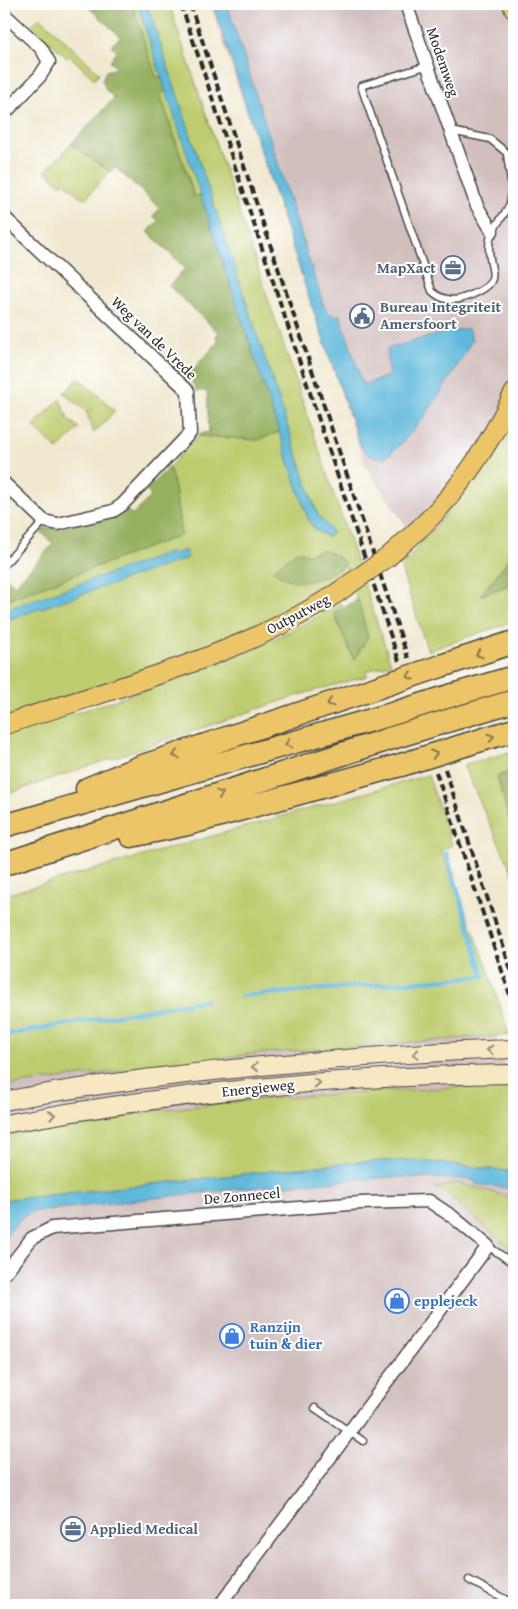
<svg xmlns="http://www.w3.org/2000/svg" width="518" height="1609" viewBox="0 0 518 1609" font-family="'Gentium Book Plus',serif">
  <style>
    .industrial { fill: #d1bfbe }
    .green { fill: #bdcc6e; stroke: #747c4c }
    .forest { fill: #96b061; stroke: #606e46 }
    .water { fill: #5db8db; stroke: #447283 }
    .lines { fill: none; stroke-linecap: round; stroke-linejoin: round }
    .stream { stroke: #5db8db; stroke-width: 4.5 }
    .service-casing { stroke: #494744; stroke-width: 9 }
    .minor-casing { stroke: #494744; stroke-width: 15 }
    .secondary-casing { stroke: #494744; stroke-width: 20 }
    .primary-casing { stroke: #494744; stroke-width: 21 }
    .motorway-casing { stroke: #494744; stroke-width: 25 }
    .service { stroke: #fff; stroke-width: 6 }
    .minor { stroke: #fff; stroke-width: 12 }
    .secondary { stroke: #f7e8c3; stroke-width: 18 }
    .primary { stroke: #ecc569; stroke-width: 19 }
    .motorway { stroke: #ecc569; stroke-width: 22 }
    .rail { stroke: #2b2b2b; stroke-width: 4; stroke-dasharray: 8 4; stroke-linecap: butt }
    .primary-bridge-casing { stroke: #494744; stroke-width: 21; stroke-linecap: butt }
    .motorway-bridge-casing { stroke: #494744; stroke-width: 25; stroke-linecap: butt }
    .primary-bridge { stroke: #ecc569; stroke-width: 19 }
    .motorway-bridge { stroke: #ecc569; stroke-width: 22 }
    .oneway { stroke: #8c784a }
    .oneway2 { stroke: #918a77 }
    .labels { text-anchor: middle; stroke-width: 4; stroke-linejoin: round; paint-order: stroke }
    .street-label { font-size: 15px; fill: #2b2b2b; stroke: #fff }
    .service-label { font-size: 15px; font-weight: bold; fill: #4e5e75; stroke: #fff; text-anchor: start }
    .shop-label { font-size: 15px; font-weight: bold; fill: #366cbe; stroke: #fff; text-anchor: start }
  </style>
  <rect width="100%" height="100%" fill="#fff"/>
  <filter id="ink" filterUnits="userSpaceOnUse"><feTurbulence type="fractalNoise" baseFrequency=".02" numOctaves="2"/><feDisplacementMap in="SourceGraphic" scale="10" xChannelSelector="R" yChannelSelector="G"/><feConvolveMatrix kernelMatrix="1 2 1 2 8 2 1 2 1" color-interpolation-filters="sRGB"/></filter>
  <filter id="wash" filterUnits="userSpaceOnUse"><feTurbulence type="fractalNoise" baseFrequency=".0096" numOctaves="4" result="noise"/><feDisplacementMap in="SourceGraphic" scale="20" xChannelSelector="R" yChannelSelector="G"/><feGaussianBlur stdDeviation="1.12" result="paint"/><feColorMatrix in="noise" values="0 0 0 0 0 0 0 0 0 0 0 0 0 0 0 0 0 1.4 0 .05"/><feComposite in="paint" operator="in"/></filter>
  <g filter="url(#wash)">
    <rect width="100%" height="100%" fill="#f0e8cf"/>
    <path class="industrial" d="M210,4H514V594L461,608L365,465Z
      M420,814L514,1091V1605H4V940Z"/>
    <path class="green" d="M132,4H137L161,76L156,77Z
      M147,4H169L391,664L366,671L367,676L299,695L4,795V736C119,698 236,666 341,603L342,607L334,613L354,660L368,637L347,567L329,579L331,582C296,613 249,630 206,647C139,673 71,694 4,717V601L181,535L175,488L169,467L199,436L258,440L279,432L308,519L312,526L328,538L333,533L318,515L296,452Z
      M40,17L99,73L94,79L70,56L67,58L32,25Z
      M167,91L201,195L195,197L160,93Z
      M71,144L110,172L84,200L64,182L61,185L46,171Z
      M79,378L115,411L94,433L86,411L64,393Z
      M60,399L68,419L79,428L58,450L33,426Z
      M514,416V552L481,595L514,583V621L428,651L401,569C411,552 425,540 437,525C465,490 491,454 514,416Z
      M514,751V772L497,776L514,837V876L463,765Z
      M428,775L452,845L441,850L487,965L509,1035L251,1054L4,1086V895Z
      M478,1086L514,1087V1172L415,1160L355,1162L4,1200V1135L161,1110L273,1098Z
      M458,1183L514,1198V1252L445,1192L435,1188Z"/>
    <path class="forest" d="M85,4H132L156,77L161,76L167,91L160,94L194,197L201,195L279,432L258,440L199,436L198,434L209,432L207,391H196V387L186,377L218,342L216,336L219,333L169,286L185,268L148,232L158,221L153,216L160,208L115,167L110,172L71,144L114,98L106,90L102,79L106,71L117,68L110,62L117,51L111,45L121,37Z
      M169,467L175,488L181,535L4,601V575L15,585L53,544L41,532L45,528L61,529L125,509L133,515L151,496L146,491Z
      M323,550L336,555L346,564C323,579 297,592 273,570L297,551L308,554Z
      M514,553V583L480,596Z
      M358,599L368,637L354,660L334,614Z
      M514,772V837L497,776Z"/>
    <path class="water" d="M137,4H147L314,505L318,515L332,531L329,537L317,531L308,519Z
      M213,4H227L324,307L333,316L340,315L363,385L389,376L387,349C400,345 460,327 468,329L472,340C450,379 419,433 383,459L367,454L361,447L310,301Z
      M185,550L188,558L120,581L116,585L112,584L4,621V610L172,552L173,554Z
      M415,1160L514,1172V1189L476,1184L474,1180L465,1179L392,1177L241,1188L32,1212L22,1217L4,1238V1200L355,1162Z"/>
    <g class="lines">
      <path class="stream" d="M241,996L484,976L446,853
        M4,1035L206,1000"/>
    </g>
  </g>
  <g filter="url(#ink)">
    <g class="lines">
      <defs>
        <path id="service" d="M426,66L361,86L432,291C440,299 452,302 463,298C513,281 483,270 490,239C493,226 503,218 509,206C515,192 508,168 507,153L490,139L451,131
          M4,565L44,521
          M488,1246L514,1264
          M315,1408L363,1441
          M469,1580L514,1604"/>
        <path id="minor" d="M406,4L477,206L492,231
          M4,14L41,48L49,62L40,76L4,114
          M4,217L188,391L190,433L122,505L113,511L58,524L44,521L4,483
          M4,1274L32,1238L52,1228L361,1203L429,1201L453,1217L488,1246L220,1605"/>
        <path id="secondary" d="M4,1101C92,1084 182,1074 271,1065C352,1058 433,1051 514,1049
          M4,1124C172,1093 343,1075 514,1074"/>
        <path id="primary" d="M513,4L514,9
          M420,528C461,489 490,444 514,393
          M4,725C113,688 241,656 337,593"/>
        <path id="motorway" d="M444,665L514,642
          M453,695L514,677
          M460,717L514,701
          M468,744L514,730
          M87,789L140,767L376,688
          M4,826L385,716
          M131,836L188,824L401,765
          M4,864L392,738"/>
      </defs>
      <use href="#service" class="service-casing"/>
      <use href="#minor" class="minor-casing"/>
      <use href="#secondary" class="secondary-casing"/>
      <use href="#primary" class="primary-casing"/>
      <use href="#motorway" class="motorway-casing"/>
      <use href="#service" class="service"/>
      <use href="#minor" class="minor"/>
      <use href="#secondary" class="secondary"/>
      <use href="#primary" class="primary"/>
      <use href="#motorway" class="motorway"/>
      <path class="rail" d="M181,4L399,661
        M190,4L408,658
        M445,769L514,979
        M436,772L514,1007"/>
      <defs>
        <path id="primary-bridge" d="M337,593L388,557L420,528"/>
        <path id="motorway-bridge" d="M376,688L444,665
          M385,716L453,695
          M392,738L460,717
          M401,765L468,744"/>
      </defs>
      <use href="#primary-bridge" class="primary-bridge-casing"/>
      <use href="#motorway-bridge" class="motorway-bridge-casing"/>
      <use href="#primary-bridge" class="primary-bridge"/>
      <use href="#motorway-bridge" class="motorway-bridge"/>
    </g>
    <defs><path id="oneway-chevron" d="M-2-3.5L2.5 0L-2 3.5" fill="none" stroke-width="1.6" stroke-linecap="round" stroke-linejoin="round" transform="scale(1.25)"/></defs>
    <g class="oneway">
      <use href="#oneway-chevron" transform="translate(479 654) rotate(162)"/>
      <use href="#oneway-chevron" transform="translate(410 676) rotate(161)"/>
      <use href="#oneway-chevron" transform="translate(330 703) rotate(161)"/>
      <use href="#oneway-chevron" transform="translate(491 737) rotate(-17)"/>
      <use href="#oneway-chevron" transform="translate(288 744) rotate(164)"/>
      <use href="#oneway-chevron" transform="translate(434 754) rotate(-17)"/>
      <use href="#oneway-chevron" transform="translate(176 755) rotate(161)"/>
      <use href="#oneway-chevron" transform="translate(220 794) rotate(-18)"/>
    </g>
    <g class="oneway2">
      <use href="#oneway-chevron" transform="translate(490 1050) rotate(179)"/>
      <use href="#oneway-chevron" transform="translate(416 1054) rotate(176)"/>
      <use href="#oneway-chevron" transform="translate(255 1067) rotate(174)"/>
      <use href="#oneway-chevron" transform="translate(317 1083) rotate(-3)"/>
      <use href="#oneway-chevron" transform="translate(52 1115) rotate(-10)"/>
    </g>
  </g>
  <defs>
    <symbol id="office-ring" viewBox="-11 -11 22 22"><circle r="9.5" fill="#fff" stroke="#5c6f8a" stroke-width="1.5"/><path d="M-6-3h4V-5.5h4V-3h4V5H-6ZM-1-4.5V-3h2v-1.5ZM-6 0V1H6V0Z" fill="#5c6f8a"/></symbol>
    <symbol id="civic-ring" viewBox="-11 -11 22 22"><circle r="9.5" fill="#fff" stroke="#5c6f8a" stroke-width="1.5"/><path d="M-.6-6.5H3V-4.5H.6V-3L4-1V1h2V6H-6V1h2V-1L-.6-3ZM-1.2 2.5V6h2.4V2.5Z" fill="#5c6f8a"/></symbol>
    <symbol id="shop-ring" viewBox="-11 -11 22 22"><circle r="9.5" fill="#fff" stroke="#3f7fe0" stroke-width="1.5"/><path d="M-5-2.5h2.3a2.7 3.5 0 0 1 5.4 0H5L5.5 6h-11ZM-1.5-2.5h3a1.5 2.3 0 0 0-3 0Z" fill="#3f7fe0"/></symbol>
  </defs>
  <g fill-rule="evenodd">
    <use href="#office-ring" x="439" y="254" width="28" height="28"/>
    <use href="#civic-ring" x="348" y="302" width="28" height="28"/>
    <use href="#shop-ring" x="383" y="1287" width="28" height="28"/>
    <use href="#shop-ring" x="218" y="1322" width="28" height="28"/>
    <use href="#office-ring" x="59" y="1515" width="28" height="28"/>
  </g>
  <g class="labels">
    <g class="street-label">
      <text transform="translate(443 62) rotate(71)" y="5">Modemweg</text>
      <text transform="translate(154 338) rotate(44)" y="5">Weg van de Vrede</text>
      <text transform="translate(298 614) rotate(-28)" y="5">Outputweg</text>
      <text transform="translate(258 1088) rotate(-6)" y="5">Energieweg</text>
      <text transform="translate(242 1196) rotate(-5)" y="5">De Zonnecel</text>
    </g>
    <g class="service-label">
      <text x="436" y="273" text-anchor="end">MapXact</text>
      <text x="380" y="312">Bureau Integriteit<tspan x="380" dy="17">Amersfoort</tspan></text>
      <text x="90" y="1534">Applied Medical</text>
    </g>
    <g class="shop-label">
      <text x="414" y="1306">epplejeck</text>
      <text x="250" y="1332">Ranzijn<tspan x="250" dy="17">tuin &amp; dier</tspan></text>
    </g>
  </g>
  <rect width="518" height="1609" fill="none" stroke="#fff" stroke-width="20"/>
</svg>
